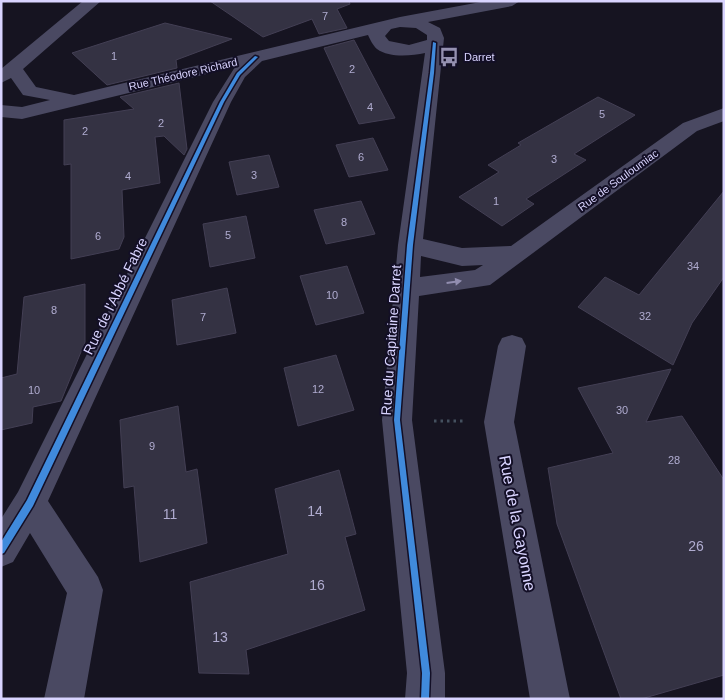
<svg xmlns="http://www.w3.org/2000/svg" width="725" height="700" viewBox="0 0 725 700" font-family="Arial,sans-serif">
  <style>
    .building { fill: #343243; stroke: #433f54 }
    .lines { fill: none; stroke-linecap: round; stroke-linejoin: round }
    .path { stroke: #44505f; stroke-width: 3; stroke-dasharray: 2.5 4; stroke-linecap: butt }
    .street { fill: #4a4962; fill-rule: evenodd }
    .cycleway-casing { stroke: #130f26; stroke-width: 3 }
    .cycleway { fill: #408adc; fill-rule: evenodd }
    .oneway { fill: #928eb0 }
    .labels { text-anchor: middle; stroke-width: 4; stroke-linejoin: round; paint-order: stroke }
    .number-label { font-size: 11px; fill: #b0acd0 }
    .far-poi-label { font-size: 11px; fill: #d9d4ff; stroke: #130f26; text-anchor: start }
    .far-street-label { font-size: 11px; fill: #d9d4ff; stroke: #130f26 }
    .street-label { font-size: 14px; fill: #d9d4ff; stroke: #130f26 }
    .near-number-label { font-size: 14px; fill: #b0acd0 }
    .near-street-label { font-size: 16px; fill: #d9d4ff; stroke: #130f26 }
  </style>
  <rect width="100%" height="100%" fill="#161421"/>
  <path class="building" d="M210,1H349L350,4L337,9L347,28L319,34L312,19L263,37Z
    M165,23L232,39L176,60L177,68L107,85L72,53Z
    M354,40L395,118L359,124L324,48Z
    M179,83L187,149L184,155L164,136L155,137L160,183L122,190L124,237L119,249L71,259V164L64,165V120L134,109L120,97Z
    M598,97L635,115L574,154L586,160L526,199L534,204L502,226L459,197L499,172L488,165L521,145L518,143Z
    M373,138L388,170L349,177L336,145Z
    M269,155L279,187L237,195L229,162Z
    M724,191V277L692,323L673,365L578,307L605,277L639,295Z
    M361,201L375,234L326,244L314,210Z
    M246,216L255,258L210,267L203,224Z
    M347,266L364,313L316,325L300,276Z
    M85,284V342L61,401L33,407L32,423L1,430V378L17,374L24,297Z
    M227,288L236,333L177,345L172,300Z
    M336,355L354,410L298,426L284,368Z
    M671,369L646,422L682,416L724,480V675L641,699H621L557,524L548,468L613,453L578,388Z
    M178,406L186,472L197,469L207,543L140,562L134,486L124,488L120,420Z
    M339,470L356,534L345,537L365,610L246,650L249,674L199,673L190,582L288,554L275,489Z"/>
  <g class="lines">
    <path class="path" d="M434,421H463"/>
    <path class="street" d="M83,1H101L23,69L36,87L74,95L400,17L486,1H520L512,6L428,22L440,28L444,38L423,239L462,248L511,246L683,123L724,108V121L697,131L490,285L419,296L412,420L445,673V699H405L407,673L382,420L398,245L425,53C411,56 389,58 377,49C373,46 370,39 368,35L262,61L245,77L231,102L48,501L98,577L103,590L84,699H44L67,593L30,533L13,562L1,567V519L18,492L213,102L235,67L22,119L1,117V105L22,107L50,100L23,95L11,78L1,83V69ZM400,27L416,28L427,35V40L409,45L389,41L385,36L391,29ZM421,256L462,266L483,265L475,270L420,277Z
      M512,335L522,338L526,346L514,422L570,699H530L484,422L498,346L502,338Z"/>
    <defs>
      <path id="cycleway" d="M433,42L436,43L434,73L413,245L400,420L430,673L429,699H421L422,673L394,420L407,245L430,73Z
        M255,56L258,57L240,75L224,102L33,506L4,553L1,554V542L27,500L220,102L237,73Z"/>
    </defs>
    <use href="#cycleway" class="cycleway-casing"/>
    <use href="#cycleway" class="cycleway"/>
  </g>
  <defs><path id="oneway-solid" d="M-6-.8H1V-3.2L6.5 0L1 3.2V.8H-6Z" transform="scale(1.25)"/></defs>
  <use class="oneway" href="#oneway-solid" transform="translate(454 282) rotate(-8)"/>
  <defs>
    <symbol id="bus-bare" viewBox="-9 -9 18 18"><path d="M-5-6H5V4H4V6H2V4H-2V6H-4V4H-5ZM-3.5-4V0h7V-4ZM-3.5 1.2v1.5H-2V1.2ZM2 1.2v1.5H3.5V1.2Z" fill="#9591b1" stroke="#130f26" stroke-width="2.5" paint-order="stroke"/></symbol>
  </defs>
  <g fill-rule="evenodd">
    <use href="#bus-bare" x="435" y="43" width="28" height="28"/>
  </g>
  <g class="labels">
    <g class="number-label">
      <text x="325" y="20">7</text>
      <text x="114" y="60">1</text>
      <text x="352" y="73">2</text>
      <text x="370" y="111">4</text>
      <text x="602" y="118">5</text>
      <text x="161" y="127">2</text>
      <text x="85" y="135">2</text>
      <text x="361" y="161">6</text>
      <text x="554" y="163">3</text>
      <text x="254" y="179">3</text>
      <text x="128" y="180">4</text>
      <text x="496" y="205">1</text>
      <text x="344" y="226">8</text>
      <text x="228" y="239">5</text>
      <text x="98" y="240">6</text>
      <text x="693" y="270">34</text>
      <text x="332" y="299">10</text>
      <text x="54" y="314">8</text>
      <text x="645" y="320">32</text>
      <text x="203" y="321">7</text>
      <text x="318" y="393">12</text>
      <text x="34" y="394">10</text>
      <text x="622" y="414">30</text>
      <text x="152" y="450">9</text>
      <text x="674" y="464">28</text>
    </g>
    <g class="far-poi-label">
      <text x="464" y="61">Darret</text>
    </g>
    <g class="far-street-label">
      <text transform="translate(183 74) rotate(-13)" y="4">Rue Théodore Richard</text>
      <text transform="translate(618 180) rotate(-36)" y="4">Rue de Souloumiac</text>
    </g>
    <g class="street-label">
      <text transform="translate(115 296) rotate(-64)" y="5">Rue de l'Abbé Fabre</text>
      <text transform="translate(391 340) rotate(-86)" y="5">Rue du Capitaine Darret</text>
    </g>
    <g class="near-number-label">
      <text x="315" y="516">14</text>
      <text x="170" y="519">11</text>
      <text x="696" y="551">26</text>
      <text x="317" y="590">16</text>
      <text x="220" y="642">13</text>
    </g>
    <g class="near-street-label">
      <text transform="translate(518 523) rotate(79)" y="6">Rue de la Gayonne</text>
    </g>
  </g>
  <rect width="725" height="700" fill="none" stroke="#d9d4ff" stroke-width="5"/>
</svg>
